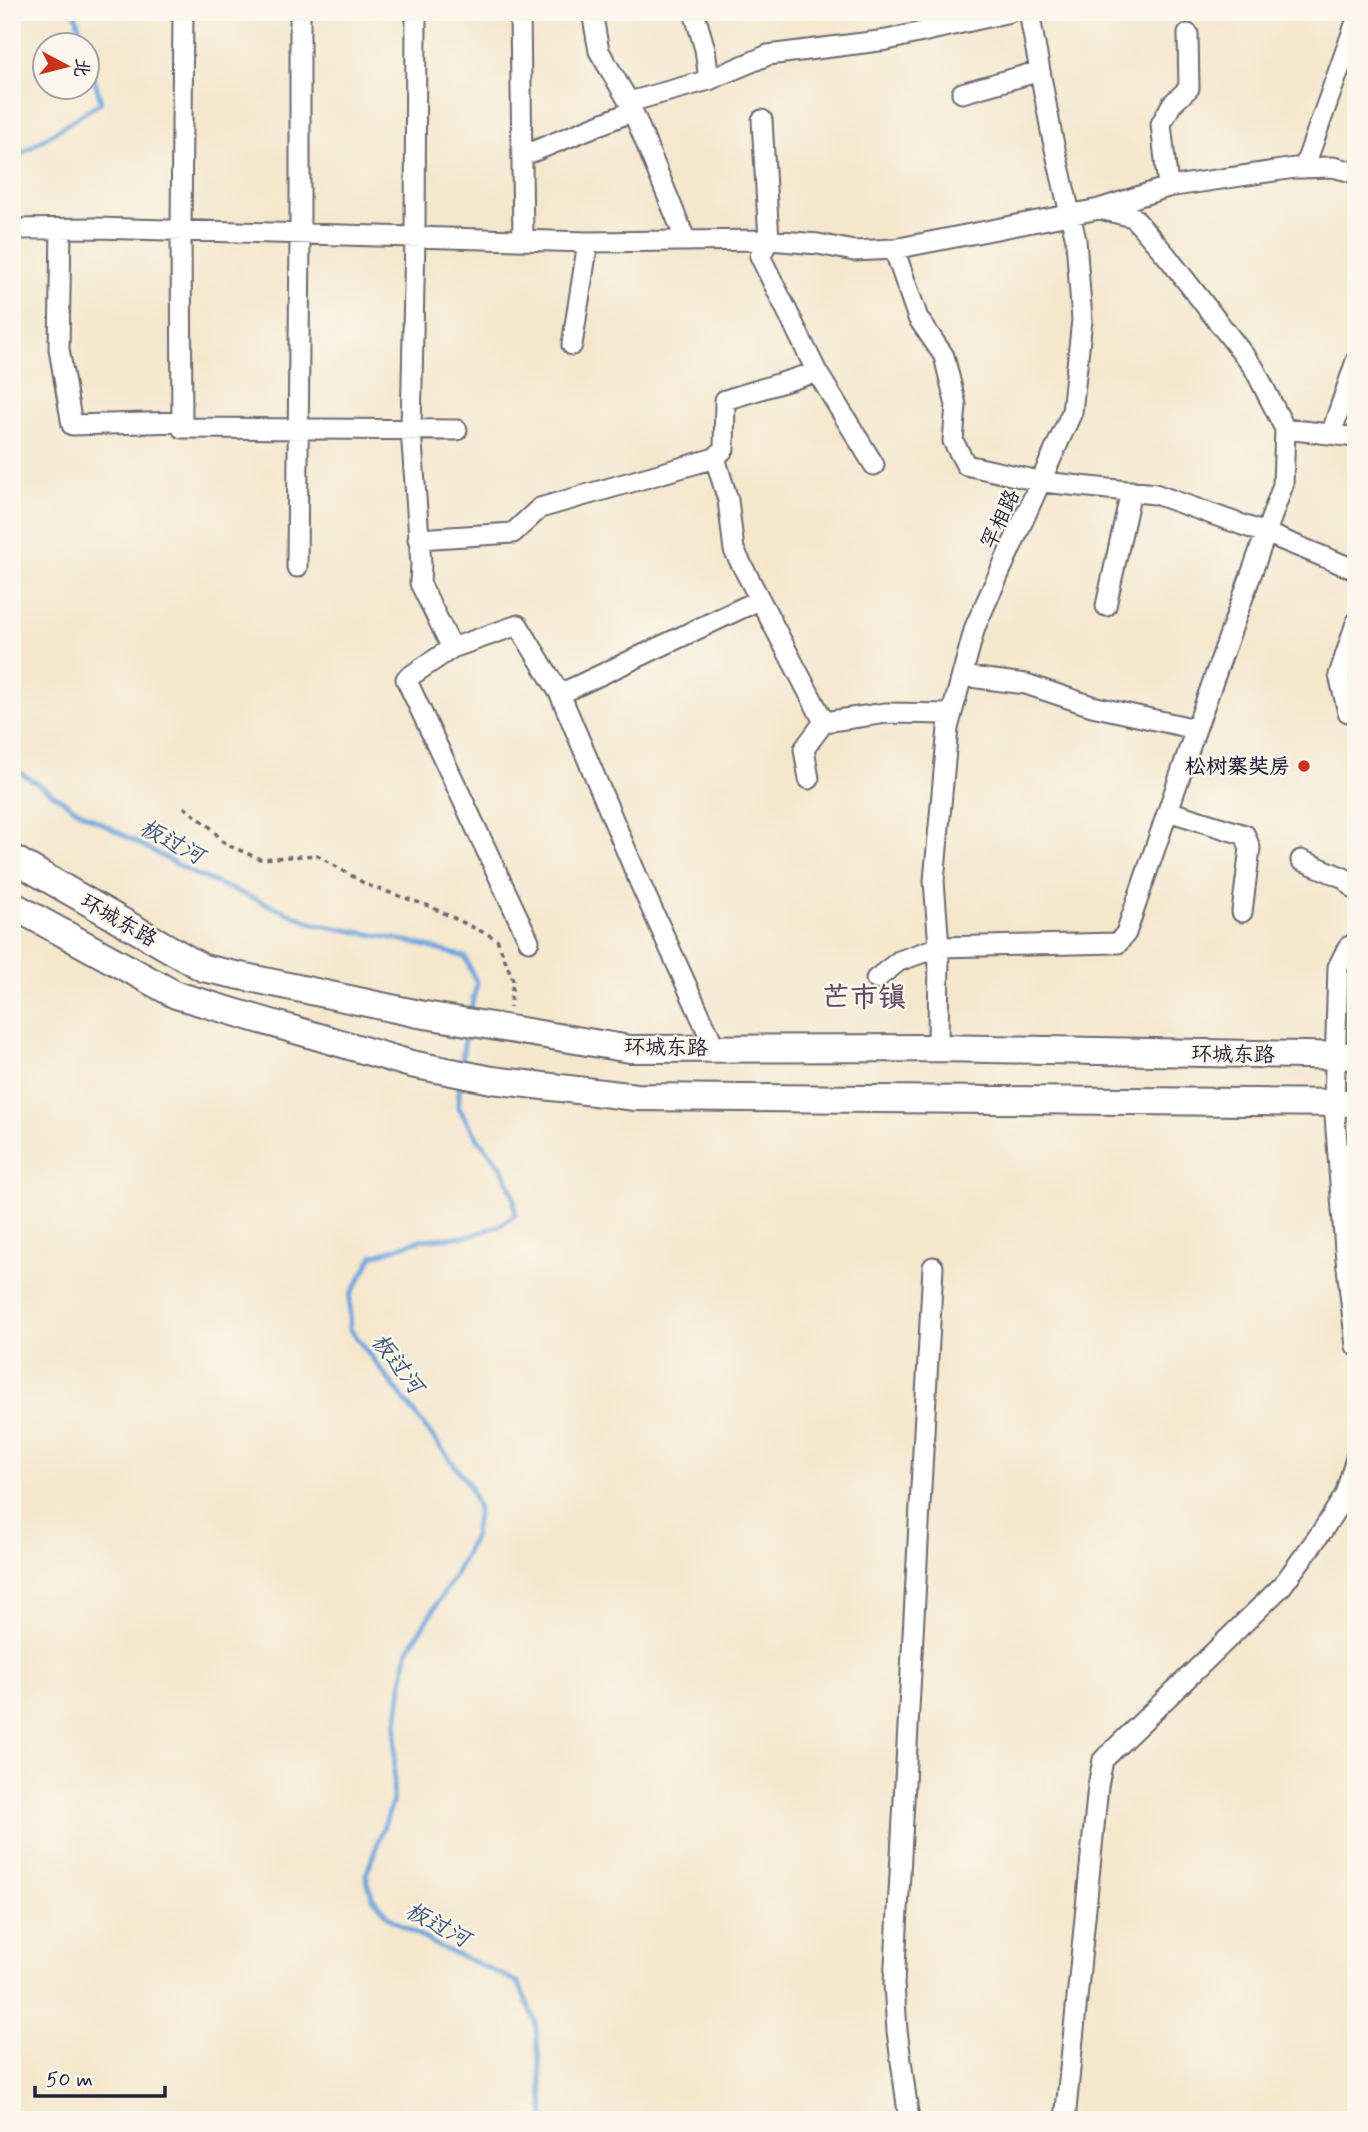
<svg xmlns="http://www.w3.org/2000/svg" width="1368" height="2132" viewBox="0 0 1368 2132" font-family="Mynerve,'LXGW WenKai TC',sans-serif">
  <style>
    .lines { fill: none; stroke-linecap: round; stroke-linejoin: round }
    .stream { stroke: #6ea4db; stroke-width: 5 }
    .minor-casing { stroke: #6c676e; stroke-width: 23 }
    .major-casing { stroke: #6c676e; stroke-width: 30 }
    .path { stroke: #6c676e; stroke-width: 3.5; stroke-dasharray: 5 5; stroke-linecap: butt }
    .minor { stroke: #fff; stroke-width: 19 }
    .major { stroke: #fff; stroke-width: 26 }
    .poi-dot { fill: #c8321e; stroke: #fbf7ec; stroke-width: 2.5 }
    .labels { text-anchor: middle; stroke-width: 5; stroke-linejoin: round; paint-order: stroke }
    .street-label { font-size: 21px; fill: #22223b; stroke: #fbf7ec }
    .poi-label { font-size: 21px; font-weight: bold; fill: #22223b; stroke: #fbf7ec; text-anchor: end }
    .water-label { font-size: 23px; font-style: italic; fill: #40567b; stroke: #fbf7ec }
    .district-label { font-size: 28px; font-weight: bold; fill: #624b64; stroke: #fbf7ec }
  </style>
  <rect width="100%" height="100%" fill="#fbf7ec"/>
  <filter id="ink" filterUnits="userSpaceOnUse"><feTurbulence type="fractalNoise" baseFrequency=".0143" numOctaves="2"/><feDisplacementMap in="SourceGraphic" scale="14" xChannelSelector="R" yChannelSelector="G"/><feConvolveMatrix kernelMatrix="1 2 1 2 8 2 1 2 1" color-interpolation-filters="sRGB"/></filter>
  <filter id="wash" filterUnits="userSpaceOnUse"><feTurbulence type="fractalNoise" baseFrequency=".00686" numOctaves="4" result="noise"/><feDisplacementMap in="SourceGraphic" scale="28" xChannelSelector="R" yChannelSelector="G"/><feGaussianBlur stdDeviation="1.57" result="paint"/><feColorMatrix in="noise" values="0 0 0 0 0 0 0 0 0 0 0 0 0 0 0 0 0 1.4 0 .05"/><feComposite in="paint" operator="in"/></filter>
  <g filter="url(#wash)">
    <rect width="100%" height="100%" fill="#f4e7ce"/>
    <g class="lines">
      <path class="stream" d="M75,12L84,46
        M12,156L24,152L101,102L88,57
        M12,767L77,810L195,874L315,924L407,941L465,957L477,984L469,1016
        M461,1068L466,1029
        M460,1081L458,1107L477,1137L503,1169L514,1197L515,1215L501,1225L470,1236L420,1240L373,1256L350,1296V1329L468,1483L478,1508L474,1536L455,1575L407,1652L396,1729L393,1801L366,1875L372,1897L391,1919L438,1946L518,1982L535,2020L545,2120"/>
    </g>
  </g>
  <g filter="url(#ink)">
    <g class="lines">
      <defs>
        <path id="minor" d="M183,12L181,232L182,428L457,430
          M416,12L415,237L411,430L421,564L420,583L452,648
          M520,12L523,240
          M592,12L599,51L629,102L686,241
          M694,12L705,49L709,80
          M962,93L1040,71
          M629,102L709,80L768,55L887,40L1010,12
          M762,120L769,240L760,256L817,372L874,465
          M522,156L633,111
          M1304,168L1356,22
          M1168,187L1161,124L1172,104L1189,88L1188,34
          M12,229L95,228L588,242L769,240L818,244L854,251L894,249L1099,209L1168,187L1295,168L1333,167L1356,173
          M61,229L59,349L72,425L182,422
          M894,249L918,318L944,356L956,405L953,441L966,465L1043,482L1155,494L1268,534L1356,570
          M572,345L588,242
          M1285,429L1356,437
          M1331,434L1356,361
          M715,458L728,500L734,550L824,722L886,713L951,714
          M418,539L513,533L540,508L715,458L724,449L725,400L817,372
          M297,567L300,235V12
          M1106,606L1131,491
          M962,676L1026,684L1092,706L1196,729
          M560,694L759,600
          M1348,712L1339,675L1356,623
          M809,779L804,749L824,722
          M1168,811L1245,835L1250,848L1242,912
          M1301,860L1344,878L1356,890
          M529,941L406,679L452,648L518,625L560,694L640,883L715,1048
          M1356,943L1348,947L1338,967L1334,1103L1345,1250L1356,1346
          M876,979L899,961L939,947L1118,943L1126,933L1196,729L1283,485L1285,429L1254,368L1166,255L1133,217L1100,209
          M938,1048L939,947L934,881L948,728L975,627L1072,412L1082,320L1076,240L1052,136L1029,12
          M909,2120L897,2031L894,1984L933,1267
          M1065,2120L1098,1786L1103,1760L1282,1586L1323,1530L1345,1495L1356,1458"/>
        <path id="major" d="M12,858L203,968L419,1014L630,1049L938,1048L1356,1056
          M12,905L176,995L411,1064L492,1080L636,1097L1356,1103"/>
      </defs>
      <use href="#minor" class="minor-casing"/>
      <use href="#major" class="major-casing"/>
      <path class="path" d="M184,807L209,826L225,844L260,859L317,855L367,885L429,906L497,939L513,980L510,1007"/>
      <use href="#minor" class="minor"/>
      <use href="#major" class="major"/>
    </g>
  </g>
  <circle class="poi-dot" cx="1304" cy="766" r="7"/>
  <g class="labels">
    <g class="street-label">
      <text transform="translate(1000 519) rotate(-65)" y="7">罕相路</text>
      <text transform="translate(119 920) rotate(30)" y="7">环城东路</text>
      <text transform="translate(666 1047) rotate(1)" y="7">环城东路</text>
      <text transform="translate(1233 1054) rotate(1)" y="7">环城东路</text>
    </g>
    <g class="poi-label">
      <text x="1290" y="773">松树寨奘房</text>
    </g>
    <g class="water-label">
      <text transform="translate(172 841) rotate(28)" y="8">板过河</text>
      <text transform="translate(398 1363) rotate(52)" y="8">板过河</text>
      <text transform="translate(438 1924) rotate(28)" y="8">板过河</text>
    </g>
    <g class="district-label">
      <text x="864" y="1006">芒市镇</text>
    </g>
  </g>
  <rect width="1368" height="2132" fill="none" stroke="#fbf7ec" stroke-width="42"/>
  <g transform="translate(66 66) rotate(97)"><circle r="33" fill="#fbf7ec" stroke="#a4a2a5" stroke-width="2"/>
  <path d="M0-5L12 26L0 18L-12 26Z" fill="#c8321e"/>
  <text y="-10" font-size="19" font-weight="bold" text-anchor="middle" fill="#22223b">北</text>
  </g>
  <path d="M35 2086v10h130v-10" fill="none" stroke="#22223b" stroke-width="3.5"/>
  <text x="46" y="2086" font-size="21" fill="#22223b" stroke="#fbf7ec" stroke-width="5" paint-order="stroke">50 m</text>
</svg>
